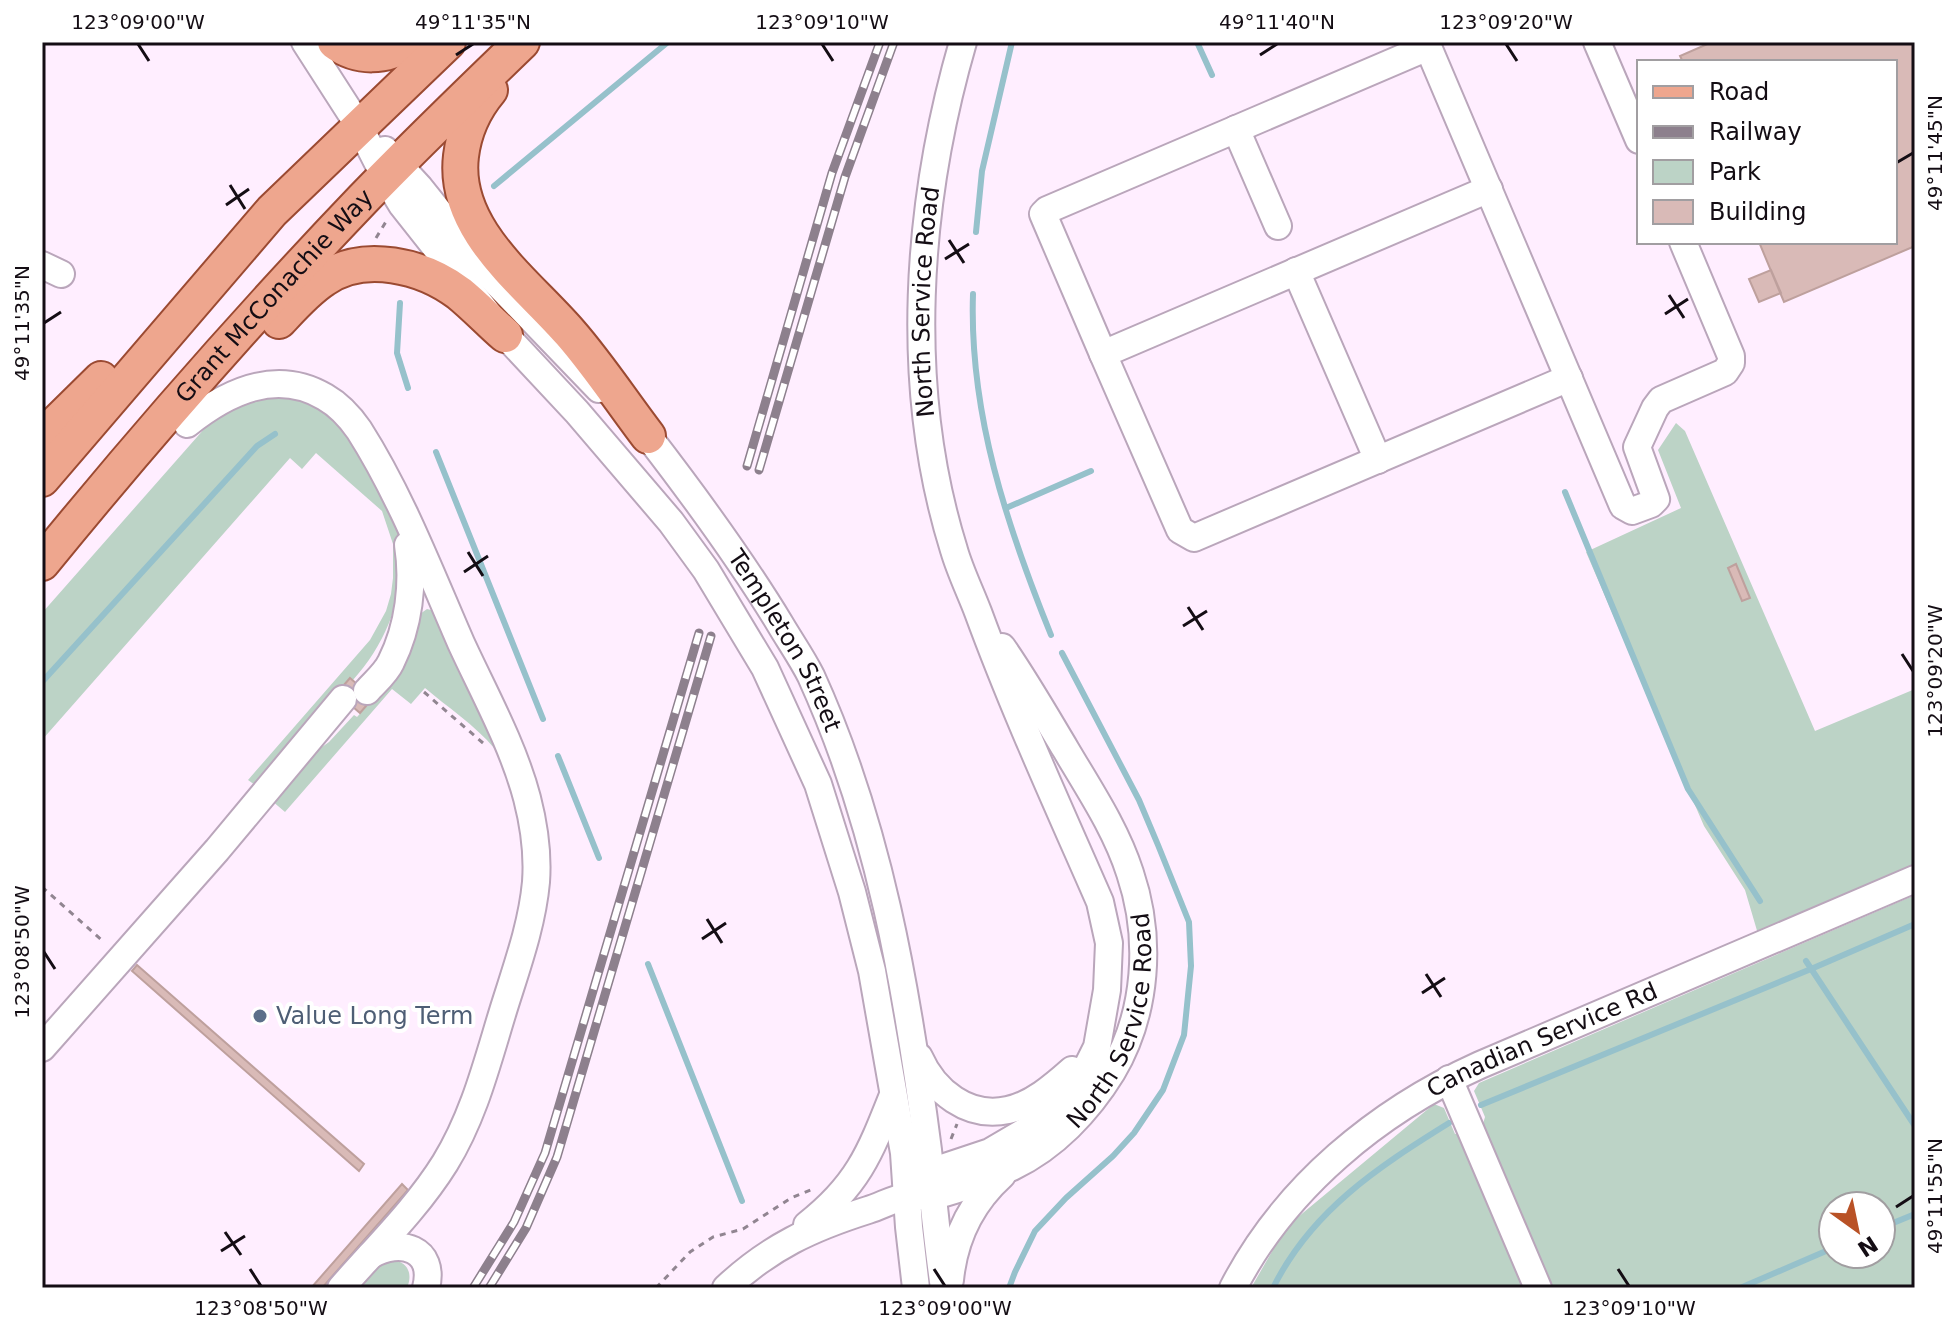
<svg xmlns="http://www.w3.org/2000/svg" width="1957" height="1330" viewBox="0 0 1957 1330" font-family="'DejaVu Sans',sans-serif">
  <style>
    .green { fill: #bcd3c6; fill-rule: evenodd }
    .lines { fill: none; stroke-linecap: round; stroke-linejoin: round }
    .stream { stroke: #96c1cb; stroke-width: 6 }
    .building { fill: #d9bab7; stroke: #bea09d; stroke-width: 2 }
    .minor-casing { stroke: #baa6bb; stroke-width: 30 }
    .major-casing { stroke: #9b4a32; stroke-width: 38 }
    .path { stroke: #918591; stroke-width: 3; stroke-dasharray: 6 6; stroke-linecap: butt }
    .minor { stroke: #fff; stroke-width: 26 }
    .major { stroke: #eea68e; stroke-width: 34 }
    .rail-casing { stroke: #8d808d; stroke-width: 9 }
    .rail { stroke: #fff; stroke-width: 6; stroke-dasharray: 18; stroke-linecap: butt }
    .ticks { fill: none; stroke: #140d14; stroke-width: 3 }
    .service-dot { fill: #5c6f8a; stroke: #fff; stroke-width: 3 }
    .labels { text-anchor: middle; stroke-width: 8; stroke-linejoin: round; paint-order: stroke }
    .street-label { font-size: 24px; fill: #140d14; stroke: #fff }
    .service-label { font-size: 24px; fill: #4e5e75; stroke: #fff; text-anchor: start }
    .neatline { fill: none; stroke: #140d14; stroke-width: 3 }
    .ticks-label { font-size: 20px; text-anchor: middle; fill: #140d14 }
  </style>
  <rect width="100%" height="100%" fill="#fef"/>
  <path class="green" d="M286,395L318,405L349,432L399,529C409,585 390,639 353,680L350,678L255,785L248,780L370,640L386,611L391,594L393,578V544L382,511L316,453L302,469L290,458L42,740V613L212,420L233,404Z
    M1676,423L1685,431L1815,731L1915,689V866L1758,934L1745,890L1704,826L1586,552L1681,508L1658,450Z
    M427,609L435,611L510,762L530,884L454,1136L333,1288H323C363,1243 407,1199 439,1148C463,1110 474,1065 486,1023C511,942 539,871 510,787C506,774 502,758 494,748C476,726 446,706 425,688L411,704L392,689L285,812L271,800L297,765L329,742L354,715L357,717L378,694L420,614Z
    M1915,895V1288H1550L1482,1127L1485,1117L1474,1091L1479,1083ZM1833,1206H1881V1254H1833Z
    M1434,1104L1444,1108L1455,1134L1460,1133L1528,1288H1251L1286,1227Z
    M393,1260C408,1262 413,1274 407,1288H353L377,1265Z"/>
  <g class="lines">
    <path class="stream" d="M1197,42L1212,75
      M494,186L668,42
      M976,232L982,171L1012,42
      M973,294C969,413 1007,526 1051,635
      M400,303L397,353L408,388
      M436,452L543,719
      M1565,492L1688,789L1760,901
      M1006,508L1091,471
      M42,682L257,446L275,434
      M558,756L599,858
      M1806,961L1915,1126
      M648,964L742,1201
      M1481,1105L1811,969L1915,924
      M1881,1228L1915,1214
      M1009,1288L1015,1272L1035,1231L1066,1198L1113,1156L1134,1133L1163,1090L1184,1035L1191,966L1189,922L1158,845L1139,800L1062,653
      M1273,1288C1311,1211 1378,1167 1449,1123
      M1740,1288L1833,1248"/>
  </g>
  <path class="building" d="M1712,42H1915V246L1784,302L1759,242H1895V62H1683L1680,56Z
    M1771,270L1781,293L1759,302L1749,279Z
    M1736,564L1750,598L1742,601L1728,568Z
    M350,678L373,698L360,713L337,693Z
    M137,965L364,1164L359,1171L132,971Z
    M402,1184L408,1190L322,1288H311Z"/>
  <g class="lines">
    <defs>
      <g id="minor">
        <path d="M305,42L359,126L385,177L402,205L505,335L577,412L671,522L706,570L765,668L818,784L852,892L872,971L904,1153L909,1227L916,1288"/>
        <path d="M1426,42L1623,506L1632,511L1651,504L1656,499L1637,447L1655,408L1661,400L1725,372L1731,363V356L1683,242"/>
        <path d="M1597,42L1639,140"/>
        <path d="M1236,129L1278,226"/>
        <path d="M385,150L420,188L492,278L599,389"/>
        <path d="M1489,189L1103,354L1180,530L1194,538L1569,378"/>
        <path d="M42,265L61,274"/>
        <path d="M1296,271L1378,460"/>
        <path d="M1103,354L1043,214L1047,210L1428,47"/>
        <path d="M187,424C227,392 276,368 325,397C339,405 350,417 359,430C401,496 430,572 461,643C484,693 513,745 527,798C534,825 538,855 536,882C532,926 516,969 503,1011C487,1063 474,1116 445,1163C417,1208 376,1248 341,1288"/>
        <path id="s1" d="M636,424L648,436C695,497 740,558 780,624C790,641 802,658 811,676C879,825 907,988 928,1150C933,1196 937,1242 944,1288"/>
        <path d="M367,691C375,682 386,673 391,662C409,626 414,583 408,545"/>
        <path d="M42,1048L217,850L343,699"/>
        <path d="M919,1057C934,1091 968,1119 1008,1110C1032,1105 1054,1086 1072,1070"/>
        <path d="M1449,1079L1538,1288"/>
        <path id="s2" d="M918,1185L930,1172L990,1152L1038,1124L1075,1086L1083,1075L1097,1047L1107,990L1109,943L1100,902C1058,806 1014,710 978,612C970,591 960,571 954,550C903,387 916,204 963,42"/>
        <path d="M807,1225C858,1185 870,1153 893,1095"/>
        <path d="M371,1255C400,1238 436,1248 426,1288"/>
        <path d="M950,1280C954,1239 971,1203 1002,1175"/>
        <path id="s3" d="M726,1288C770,1247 811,1228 868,1210C881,1206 895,1198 908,1196C916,1195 924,1197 932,1196C958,1191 988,1178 1012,1167C1054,1147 1088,1111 1112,1072C1147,1013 1152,938 1130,873C1116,829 1089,789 1066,750C1045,715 1025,680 1002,647"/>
        <path id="s4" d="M1233,1288C1285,1187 1378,1111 1480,1065L1915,879"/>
      </g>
      <g id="major">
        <path d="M335,42C358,59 386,58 409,42"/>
        <path d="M490,90C474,109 464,131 461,156C452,230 526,282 570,333C598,365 622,402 648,436"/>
        <path d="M279,321C293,306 307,290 324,279C364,251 423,266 459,293C475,306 490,322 505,335"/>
        <path d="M42,437L101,379"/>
        <path d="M42,479L272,211L448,42"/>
        <path id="s5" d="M42,563C144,438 251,316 362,200C414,146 468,94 522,42"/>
      </g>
    </defs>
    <use href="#minor" class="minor-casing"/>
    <use href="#major" class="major-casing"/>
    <path class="path" d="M376,238L387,220
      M424,692L483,743
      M42,887L104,942
      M951,1139L957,1124
      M656,1288L690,1252L713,1237L743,1229L791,1198L813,1189"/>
    <use href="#minor" class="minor"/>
    <use href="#major" class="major"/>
    <defs>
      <path id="rail" d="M747,466L832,173L880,42
        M759,470L845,177L894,42
        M473,1288L514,1222L545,1153L699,633
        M489,1288L526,1228L557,1157L711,636"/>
    </defs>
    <use href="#rail" class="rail-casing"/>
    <use href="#rail" class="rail"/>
  </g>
  <path class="ticks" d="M138,44L149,61M822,44L833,61M1506,44L1517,61M456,55L473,44M1260,55L1277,44M1896,163L1913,153M230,185L245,209M226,205L249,189M949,240L964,263M945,259L969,244M1669,295L1684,318M1665,314L1688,299M44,323L61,312M468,552L483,576M464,572L488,556M1188,607L1203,630M1183,626L1207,611M1902,654L1913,671M707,919L722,943M702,939L726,923M44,952L55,969M1426,974L1441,997M1422,993L1445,978M1896,1207L1913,1196M225,1232L241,1255M221,1251L245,1236M250,1269L261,1286M934,1269L945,1286M1618,1269L1629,1286"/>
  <circle class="service-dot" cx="260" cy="1016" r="8"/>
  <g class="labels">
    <g class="street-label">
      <text dy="8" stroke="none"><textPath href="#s5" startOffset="354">Grant McConachie Way</textPath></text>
      <text dy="8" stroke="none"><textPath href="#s2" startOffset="1014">North Service Road</textPath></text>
      <text dy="8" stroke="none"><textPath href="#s1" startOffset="264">Templeton Street</textPath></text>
      <text dy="8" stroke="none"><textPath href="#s3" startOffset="504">North Service Road</textPath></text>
      <text dy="8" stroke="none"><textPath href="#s4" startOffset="406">Canadian Service Rd</textPath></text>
    </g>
    <g class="service-label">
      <text x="276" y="1024">Value Long Term</text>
    </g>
  </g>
  <rect width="1957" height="1330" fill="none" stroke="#ffffff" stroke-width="88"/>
  <rect x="1637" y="60" width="260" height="184" fill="#ffffff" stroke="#a19ea1" stroke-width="2"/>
  <rect x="1653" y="86" width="40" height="12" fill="#eea68e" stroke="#a19ea1" stroke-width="2"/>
  <text x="1709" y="100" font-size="24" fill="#140d14">Road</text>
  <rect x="1653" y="126" width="40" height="12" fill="#8d808d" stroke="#a19ea1" stroke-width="2"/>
  <text x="1709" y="140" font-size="24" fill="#140d14">Railway</text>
  <rect x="1653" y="160" width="40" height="24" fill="#bcd3c6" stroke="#a19ea1" stroke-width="2"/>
  <text x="1709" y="180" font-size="24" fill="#140d14">Park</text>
  <rect x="1653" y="200" width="40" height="24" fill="#d9bab7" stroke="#a19ea1" stroke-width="2"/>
  <text x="1709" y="220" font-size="24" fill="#140d14">Building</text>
  <g transform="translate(1857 1230) rotate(147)"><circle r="38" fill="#ffffff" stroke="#a19ea1" stroke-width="2"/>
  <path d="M0-6L14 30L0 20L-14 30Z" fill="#b95226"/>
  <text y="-12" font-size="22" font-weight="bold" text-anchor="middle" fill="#140d14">N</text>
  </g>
  <rect x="44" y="44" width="1869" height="1242" class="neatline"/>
  <g class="ticks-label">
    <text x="138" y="29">123°09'00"W</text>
    <text x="473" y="29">49°11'35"N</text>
    <text x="822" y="29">123°09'10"W</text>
    <text x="1277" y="29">49°11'40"N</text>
    <text x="1506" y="29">123°09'20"W</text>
    <text transform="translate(1935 153) rotate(-90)" y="7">49°11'45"N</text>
    <text transform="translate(22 323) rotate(-90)" y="7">49°11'35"N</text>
    <text transform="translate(1935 671) rotate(-90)" y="7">123°09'20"W</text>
    <text transform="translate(22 952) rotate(-90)" y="7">123°08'50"W</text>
    <text transform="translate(1935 1196) rotate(-90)" y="7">49°11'55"N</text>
    <text x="261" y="1315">123°08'50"W</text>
    <text x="945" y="1315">123°09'00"W</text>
    <text x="1629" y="1315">123°09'10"W</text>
  </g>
</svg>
